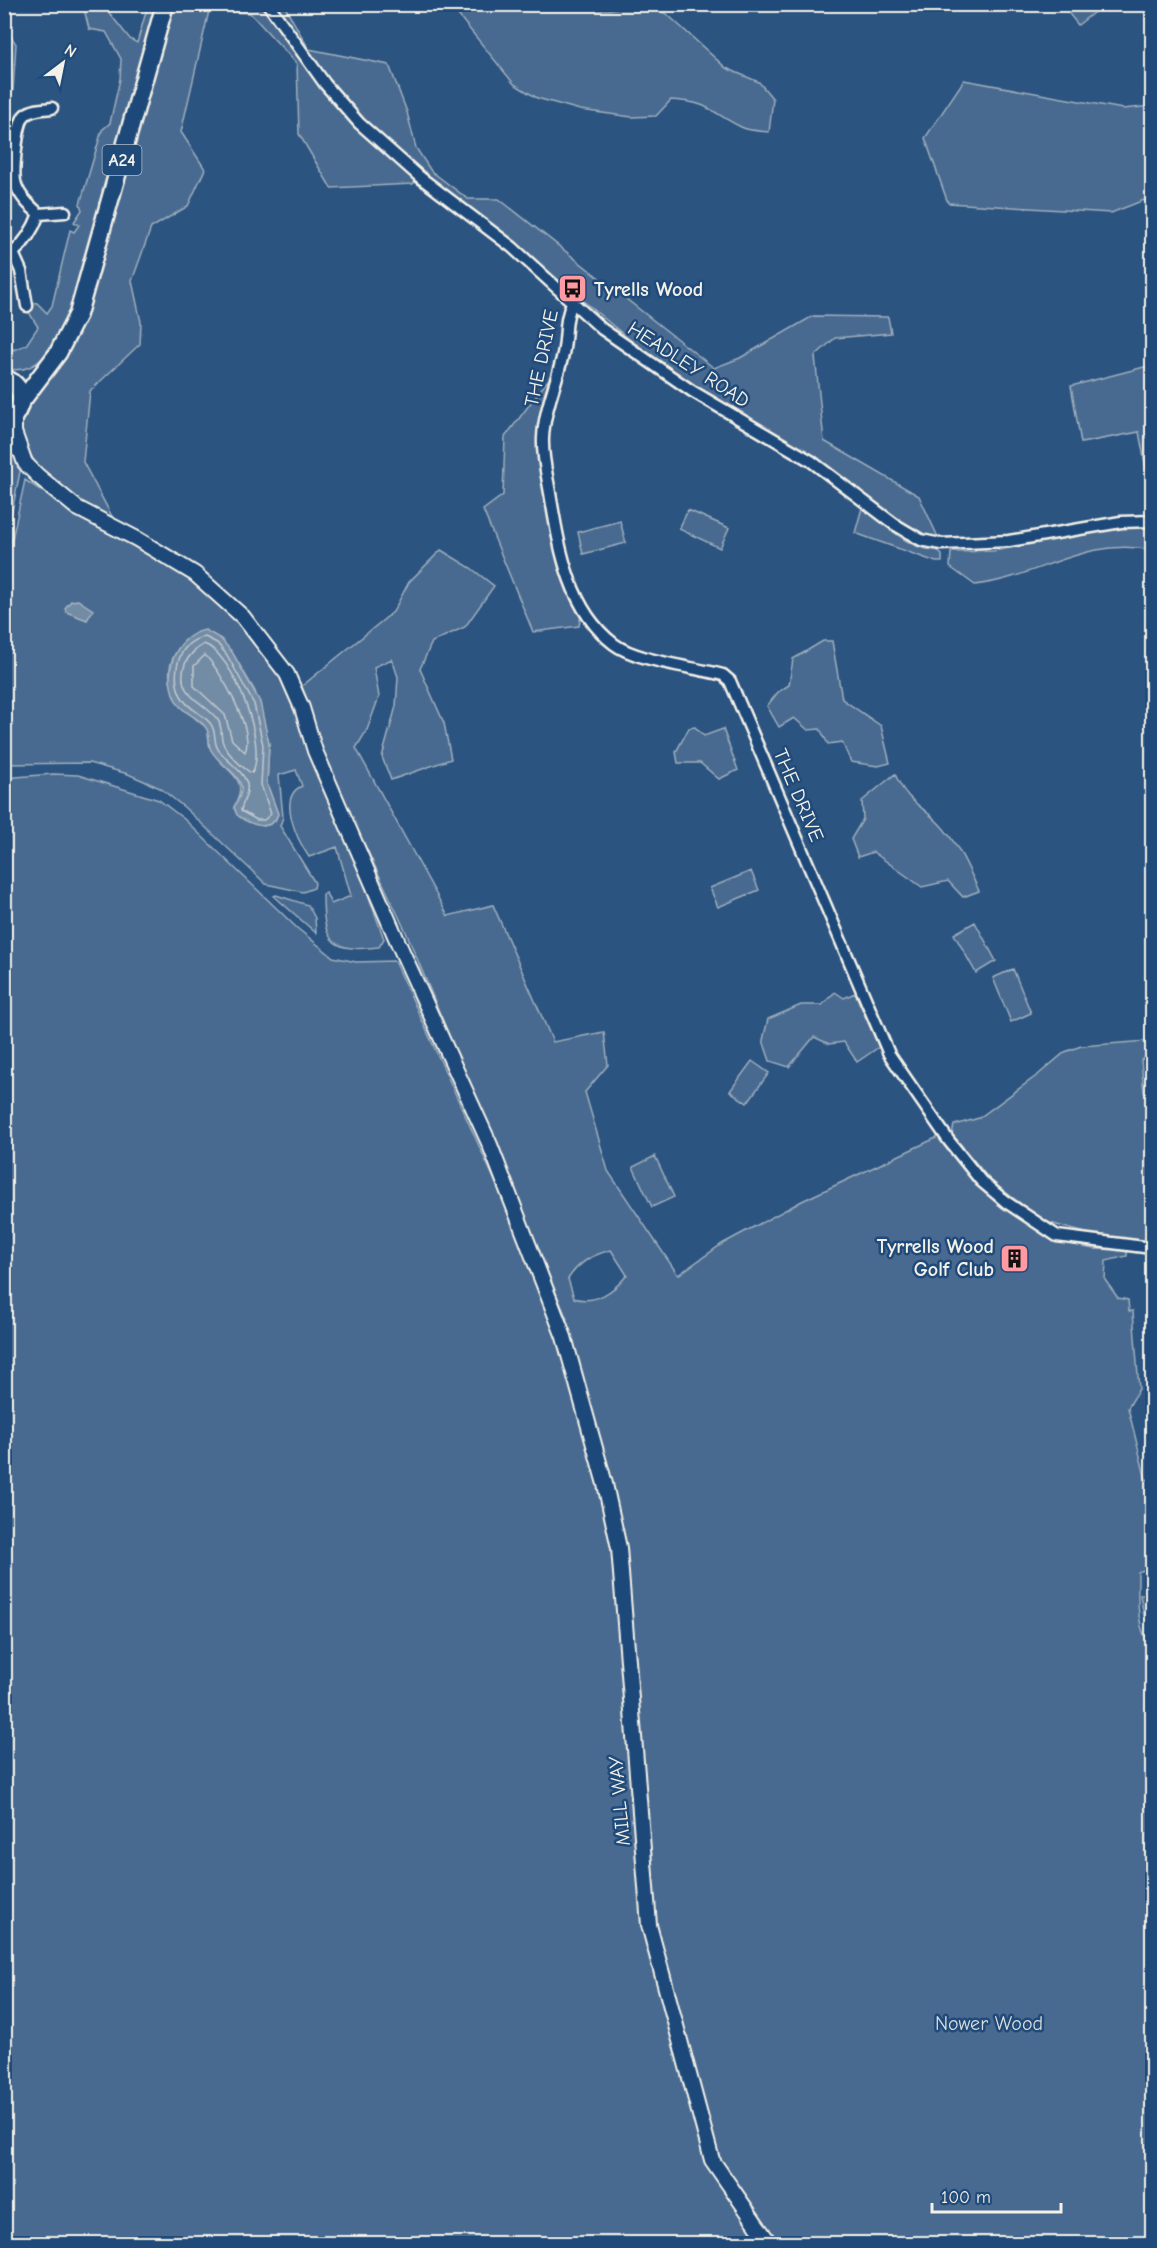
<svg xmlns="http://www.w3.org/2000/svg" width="1157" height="2248" viewBox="0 0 1157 2248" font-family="'Comic Neue',sans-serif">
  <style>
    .green { fill: #496b90; stroke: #9eaebc; stroke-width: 1.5; fill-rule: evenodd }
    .water { fill: #738ca6; stroke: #a7b4c0; stroke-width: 1.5 }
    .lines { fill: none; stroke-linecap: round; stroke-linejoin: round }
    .shore { stroke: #c0c9ce; stroke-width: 1.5 }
    .minor-casing { stroke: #f4f1e8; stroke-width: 15 }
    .secondary-casing { stroke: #f4f1e8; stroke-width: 18 }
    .trunk-casing { stroke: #f4f1e8; stroke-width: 21 }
    .minor { stroke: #1f4a7a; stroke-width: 10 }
    .secondary { stroke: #1f4a7a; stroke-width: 14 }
    .trunk { stroke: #1f4a7a; stroke-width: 16 }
    .labels { text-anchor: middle; stroke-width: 5; stroke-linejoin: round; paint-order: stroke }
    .shield { fill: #1f4a7a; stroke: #b4bfc7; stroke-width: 1.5 }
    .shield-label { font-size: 18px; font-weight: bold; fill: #f4f1e8 }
    .poi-label { font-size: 20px; font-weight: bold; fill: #f4f1e8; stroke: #1f4a7a; text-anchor: start }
    .street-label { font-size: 20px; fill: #f4f1e8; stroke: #1f4a7a }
    .park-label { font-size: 20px; fill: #dadddb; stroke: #1f4a7a }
  </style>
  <rect width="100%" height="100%" fill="#2c5481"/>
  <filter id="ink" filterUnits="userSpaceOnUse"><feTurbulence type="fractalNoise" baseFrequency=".0167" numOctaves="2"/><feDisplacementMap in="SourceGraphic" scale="12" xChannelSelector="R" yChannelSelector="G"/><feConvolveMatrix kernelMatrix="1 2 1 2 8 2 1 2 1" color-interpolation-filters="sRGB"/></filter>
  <g filter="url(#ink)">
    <path class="green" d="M5,4V11L11,16L9,33L16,44L13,91L5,90Z
      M529,4L541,9L608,10L630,5H650L668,15L726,68L759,82L773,99L769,132C760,131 749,131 741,127C710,112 710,102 671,100L656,116L632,117L580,110L537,98L514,84L450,5Z
      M83,5H103L130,39L137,43L148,5H157L75,309C60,335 42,379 5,368L4,336L9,339L13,350L26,345L38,327L27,309L32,302L37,303L47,313L52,306L70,230L74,232L79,225L74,222L82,210L80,204L102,130L110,123L120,79L121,59L106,32L89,29Z
      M172,5H262L299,57L306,52L276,5H284L309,49L389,65L407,112L416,148L431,171L468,199H499L714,368L740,358L813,316L888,317L891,333L835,338L815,356L824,441L919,496L938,537L922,535L810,456L703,392L636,345L514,243L424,173L413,184L331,188L299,134L297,64L250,13L209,11L181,132L205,169L188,206L151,228L132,281L141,322L140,344L90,391L83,462L115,522C81,503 44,484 27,448C25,444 20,437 19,432C18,412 54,368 66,352Z
      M1062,5H1103L1078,25Z
      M964,80L1123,109L1152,106V197L1111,213L948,203L925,138Z
      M1152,365V500L1139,432L1081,443L1071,386Z
      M548,380L549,392L537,436L540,467L558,566L581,615L579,626L533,632L483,510L503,495L505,437Z
      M5,385L17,397L5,418Z
      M5,447L19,460L21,467L5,546Z
      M25,480L65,506L148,551L191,578L258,642L290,690L312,759L360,872L384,939L379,947C330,953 323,941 323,894L326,893L331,904L351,896L337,847L309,857C298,841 276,797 302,786L296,770L279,775L283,817L280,826L315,883L314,888L303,892L266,884L185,808L160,788L128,774L89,763L5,764V571ZM197,632L232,652L255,691L269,744L267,784L278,814L275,821L264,826C252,823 237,821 234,807C251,776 226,774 212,751C208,745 209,735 207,728C170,700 150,664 197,632Z
      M863,504C884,522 907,551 937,550L942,555V562H936L855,533Z
      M688,510L729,528L720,548L679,529Z
      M620,521L626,543L583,554L578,532Z
      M1152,527V550C1085,536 1038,578 975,585L950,567L951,552L994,551L1106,529Z
      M441,550L471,568L494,586L465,627L432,642L420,669L444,723L451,759L391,780L382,757L396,706L398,677L392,659L374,667L379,697L367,730L356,748L448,916L493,905L553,1042L604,1032L608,1065L585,1092L608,1171L678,1275L722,1244L802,1201L938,1137L969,1176L996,1200L1064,1243L1094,1249L1127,1250V1256L1106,1261L1105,1280L1118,1298L1128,1300L1129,1311H1133L1139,1389L1128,1408L1146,1480L1152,1478L1149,1545L1152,1546V1567L1138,1572C1138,1593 1135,1631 1152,1646V2243H5L4,778L53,774L78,775L159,800L184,819L297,928L333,957L356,962L395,961L495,1181L528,1261L551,1324L567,1319L406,932L325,761L302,686L393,612L409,582ZM611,1250L627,1275C614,1291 595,1305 574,1298L568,1279C579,1262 592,1255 611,1250Z
      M823,641H832L842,699L881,726L890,763L878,766L851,762L842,742L828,744L820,729L808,730L794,718L779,727L767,706L778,692L789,685L793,659Z
      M695,727L704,736L723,729L738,770L719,779L700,763H678L676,752L689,728Z
      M895,774C908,805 925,806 944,829C960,848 969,869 979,891L963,897L948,881L922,887L873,852L858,857L851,839L863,819L862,801Z
      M751,871L759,890L718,907L710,888Z
      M276,895L308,905L315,918L316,933L274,896Z
      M975,922L996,961L976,973L954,934Z
      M1013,969L1031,1013L1011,1022L993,978Z
      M835,992L844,998L855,993L879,1047L857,1062L844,1042L829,1044L814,1037L789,1067L770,1061L763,1040L768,1019L801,1005H822Z
      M1148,1041L1152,1047V1054L1141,1060L1144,1092L1152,1101V1241L1096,1236L1043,1221L990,1180L952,1134L954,1125L979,1118L1039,1074L1065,1052L1081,1046Z
      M752,1061L769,1073L747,1103L730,1091Z
      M655,1156L674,1197L652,1207L633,1167Z
      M1152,1593V1615L1144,1616L1140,1595Z"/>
    <path class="water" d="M78,600L93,610L87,620L66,612L65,608L71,601Z
      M205,630L221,639L232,652L260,702L269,744L267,784L278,814C271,834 249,824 237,815L234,807C238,801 243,793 241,785C237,772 218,763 211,750C207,744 211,734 206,728C200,718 185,714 178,704C161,678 172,637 205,630Z"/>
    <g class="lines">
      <path class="shore" d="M205,637L217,643L227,655L254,704L263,745L261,785L271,814L264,820H257L241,811C242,802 249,794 247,784C244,771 226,761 218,749C213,742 217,731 210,723C203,714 190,710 183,699C169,679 177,640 205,637Z
        M204,644C234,654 268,746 252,773C244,770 226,752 223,743C220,736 223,728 218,720C204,701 174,695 185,664C189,655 195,649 204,644Z
        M205,655C221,671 255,731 245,752L232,740L225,715L194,686V666Z"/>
      <defs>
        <path id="minor" d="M268,4L325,84L359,123L421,178L512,247L602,329L692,391L811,461L894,524L921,540L941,544L1009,541L1121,522L1152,521
          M39,214C30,206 20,197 16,185C12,174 17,123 25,115C32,109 44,109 52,108
          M4,249L13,253C26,242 33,230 39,214L65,212
          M13,253L21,271L27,306
          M573,301C564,318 567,336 563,354C557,382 544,410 543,438C542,456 547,475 550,493C559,546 568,609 614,644C636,661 694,667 723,675L730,681L889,1054L949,1141L981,1181L1006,1202L1057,1236L1152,1248"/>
        <path id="secondary" d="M14,418V432L25,463L38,476L77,508L137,539L195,574L243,617L287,674L302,708L315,751L400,947L490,1145L564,1337L605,1484L619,1548L649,1925L712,2160L770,2244
          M4,442L20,451"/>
        <path id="trunk" d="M4,378C30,387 22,413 4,426
          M21,402L58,353L78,314L165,4"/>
      </defs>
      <use href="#minor" class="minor-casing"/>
      <use href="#secondary" class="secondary-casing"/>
      <use href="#trunk" class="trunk-casing"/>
      <use href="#minor" class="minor"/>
      <use href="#secondary" class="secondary"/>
      <use href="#trunk" class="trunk"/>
    </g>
  </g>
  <defs>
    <symbol id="bus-square" viewBox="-11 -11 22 22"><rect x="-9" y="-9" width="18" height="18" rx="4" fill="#ff9aa2" stroke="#1f4a7a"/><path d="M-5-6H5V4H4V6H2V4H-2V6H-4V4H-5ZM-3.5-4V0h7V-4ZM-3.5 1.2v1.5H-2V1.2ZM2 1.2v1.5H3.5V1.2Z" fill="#111"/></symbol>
    <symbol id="building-square" viewBox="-11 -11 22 22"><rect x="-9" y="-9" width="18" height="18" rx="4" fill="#ff9aa2" stroke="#1f4a7a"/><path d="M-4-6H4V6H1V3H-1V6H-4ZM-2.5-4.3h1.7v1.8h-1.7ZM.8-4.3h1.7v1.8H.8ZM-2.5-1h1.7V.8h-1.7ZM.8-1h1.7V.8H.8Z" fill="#111"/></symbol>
  </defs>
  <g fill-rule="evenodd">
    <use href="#bus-square" x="556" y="272" width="33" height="33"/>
    <use href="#building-square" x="998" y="1242" width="33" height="33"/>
  </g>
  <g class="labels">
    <rect class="shield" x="102.5" y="145" width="39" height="30" rx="4.5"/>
    <g class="shield-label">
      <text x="122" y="166">A24</text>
    </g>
    <g class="poi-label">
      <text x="594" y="296">Tyrells Wood</text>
      <text x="994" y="1253" text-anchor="end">Tyrrells Wood<tspan x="994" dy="23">Golf Club</tspan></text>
    </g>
    <g class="street-label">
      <text transform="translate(541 358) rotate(-78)" y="7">THE DRIVE</text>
      <text transform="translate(689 364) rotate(33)" y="7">HEADLEY ROAD</text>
      <text transform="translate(799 795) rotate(67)" y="7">THE DRIVE</text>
      <text transform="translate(619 1801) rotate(-95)" y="7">MILL WAY</text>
    </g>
    <g class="park-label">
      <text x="989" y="2030">Nower Wood</text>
    </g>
  </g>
  <rect width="1157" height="2248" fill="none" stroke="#1f4a7a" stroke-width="24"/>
  <rect x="12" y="12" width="1133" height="2224" fill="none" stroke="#f4f1e8" stroke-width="2" filter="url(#ink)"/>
  <g transform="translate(63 63) rotate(32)" stroke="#1f4a7a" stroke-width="4.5" paint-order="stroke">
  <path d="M0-4.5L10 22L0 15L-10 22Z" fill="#f4f1e8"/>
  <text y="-9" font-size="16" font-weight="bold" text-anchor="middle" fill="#f4f1e8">N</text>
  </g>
  <path d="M932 2203v9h129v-9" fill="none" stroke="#f4f1e8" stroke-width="3"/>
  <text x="941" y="2203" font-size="18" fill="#f4f1e8" stroke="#1f4a7a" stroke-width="4.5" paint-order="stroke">100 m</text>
</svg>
